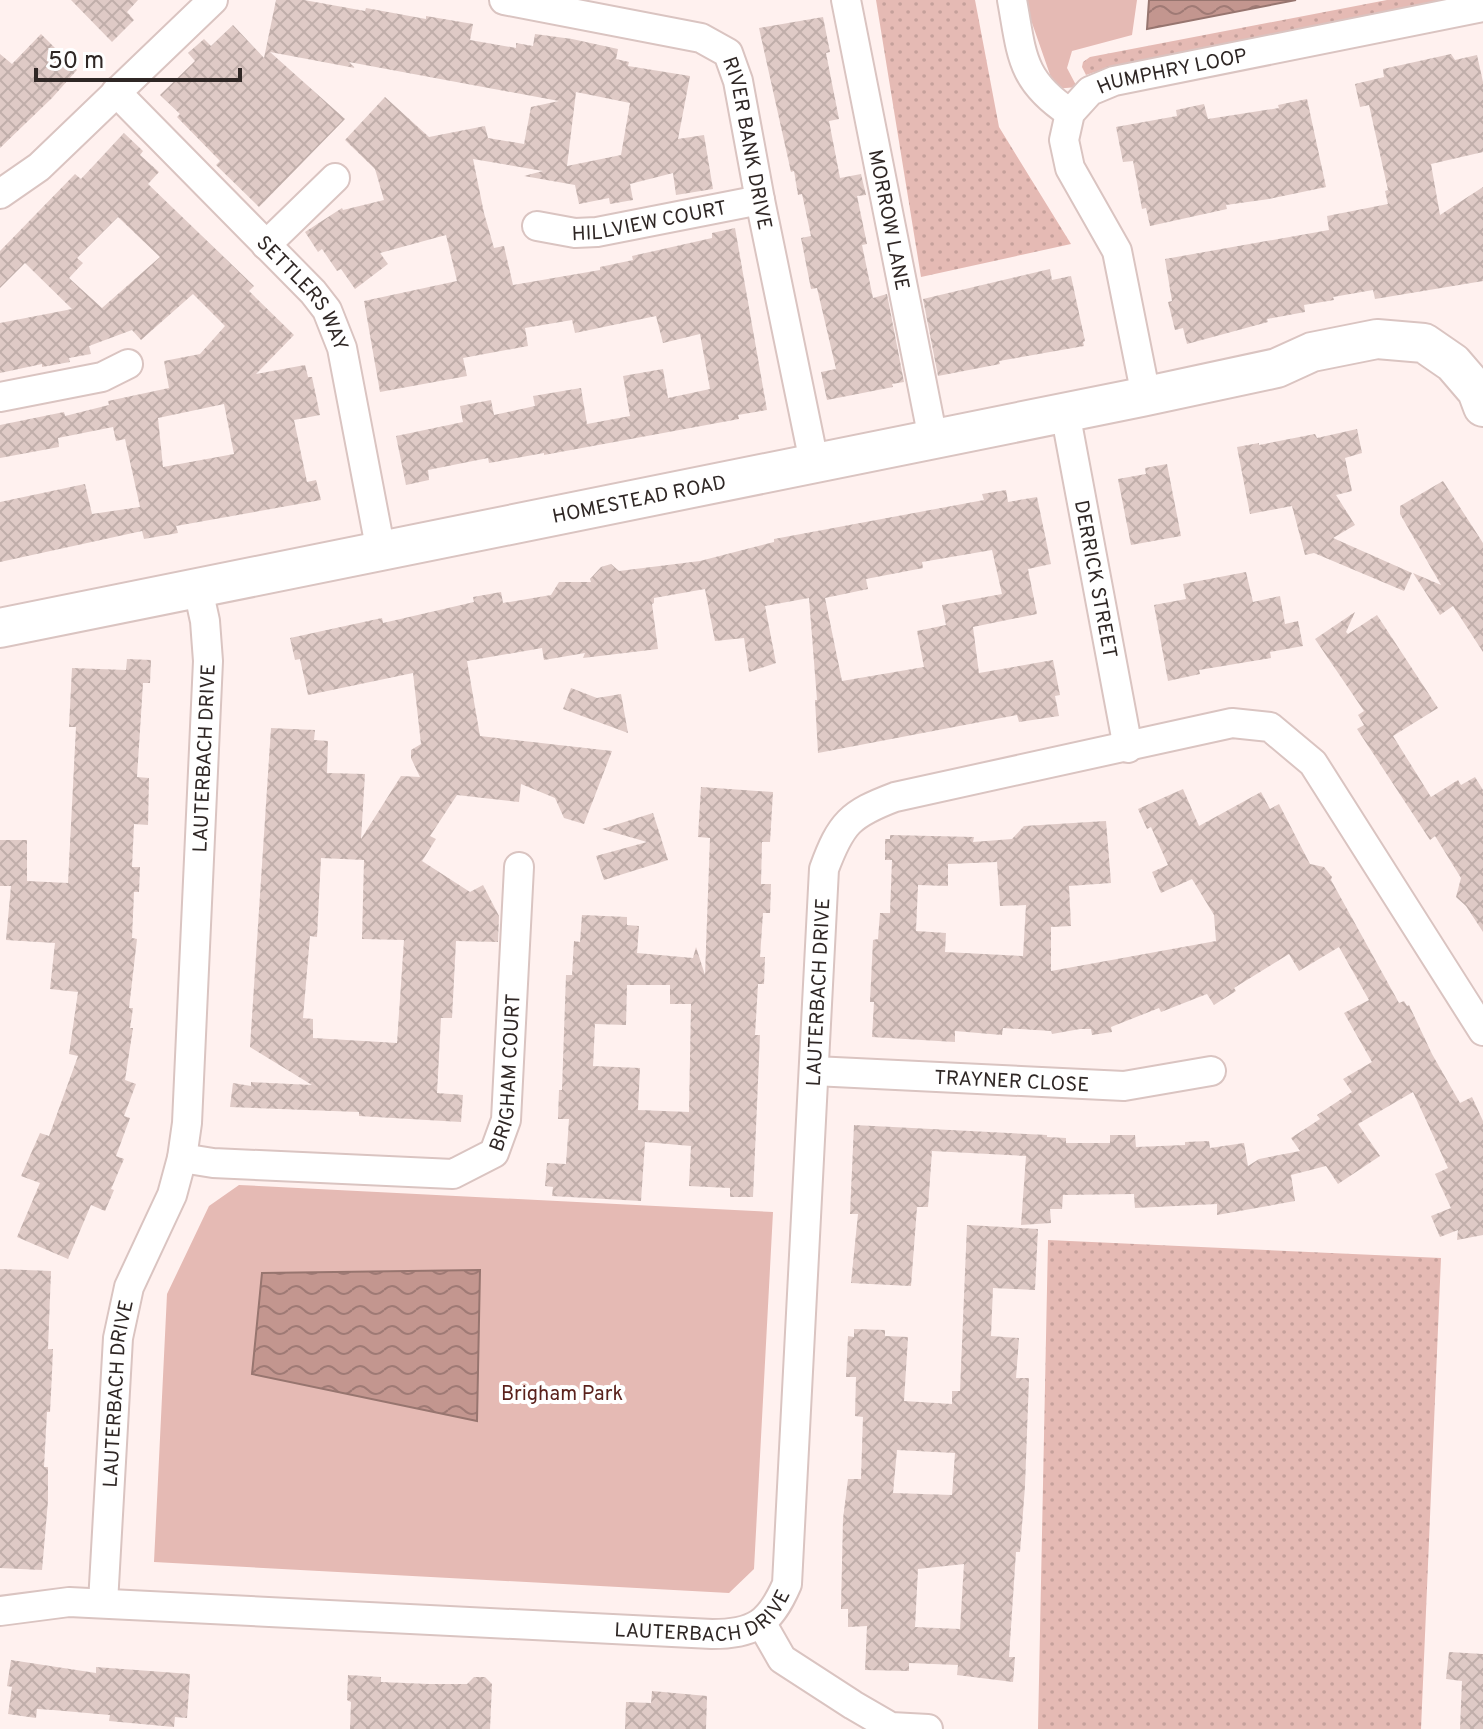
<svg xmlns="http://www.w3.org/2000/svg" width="1483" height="1729" viewBox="0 0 1483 1729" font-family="Overpass,sans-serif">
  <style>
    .grass { fill: url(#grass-dots) }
    .park { fill: #e5bab4 }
    .water { fill: url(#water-waves); stroke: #97756f; stroke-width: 2 }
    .building { fill: url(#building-cross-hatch); fill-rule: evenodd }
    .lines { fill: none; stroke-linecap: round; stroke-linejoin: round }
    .street-casing { stroke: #dac4c1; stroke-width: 32 }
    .secondary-casing { stroke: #dac4c1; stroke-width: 42 }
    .street { stroke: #fff; stroke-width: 28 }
    .secondary { stroke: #fff; stroke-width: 38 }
    .labels { text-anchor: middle; stroke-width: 8; stroke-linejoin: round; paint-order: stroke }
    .street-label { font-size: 20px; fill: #2f2725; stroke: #fff }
    .park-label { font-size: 20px; fill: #5b221d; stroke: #fff }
  </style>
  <defs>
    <pattern id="grass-dots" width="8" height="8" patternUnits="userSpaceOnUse" patternTransform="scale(2)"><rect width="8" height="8" fill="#e5bab4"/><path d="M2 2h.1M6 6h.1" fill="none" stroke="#c5a09b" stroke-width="1.8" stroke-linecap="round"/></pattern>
    <pattern id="water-waves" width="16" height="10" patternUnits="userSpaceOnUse" patternTransform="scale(2)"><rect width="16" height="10" fill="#c3968f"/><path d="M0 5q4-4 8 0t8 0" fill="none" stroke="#9f7a75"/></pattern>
    <pattern id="building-cross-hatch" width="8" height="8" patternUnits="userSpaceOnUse" patternTransform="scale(2)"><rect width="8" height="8" fill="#dfcac6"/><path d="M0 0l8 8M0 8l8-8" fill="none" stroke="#c0aeaa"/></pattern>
  </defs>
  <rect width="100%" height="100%" fill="#fff1ef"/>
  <path class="grass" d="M876,0H975L999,127L1071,244L921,277Z
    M1387,0H1483L1097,76L1095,72L1086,75L1082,67L1083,62L1090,57Z
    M1048,1240L1441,1258L1421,1729H1038Z"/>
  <path class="park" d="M1024,0H1137L1132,35L1072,51L1067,68L1077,87L1055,89Z
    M239,1185L773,1212L754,1569L729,1593L154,1562L167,1294L209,1206Z"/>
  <path class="water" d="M1149,0H1296L1147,29Z
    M480,1270L477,1421L252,1374L262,1273Z"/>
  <path class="building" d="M71,0H138L127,12L134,20L112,42Z
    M276,0H304L365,11L366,8L426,19V16L473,24L470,40L516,48V43L533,46L535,34L572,39L618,49L616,59L629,62L628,66L690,76L678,139L704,135L713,189L676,195L673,173L630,184L633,200L610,204L609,198L579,204L575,185L524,176L543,171L473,159L484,213L494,248L504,246L513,285L600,270V267L633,260L632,256L712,238V233L735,228L767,410L738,415L739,419L544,455V453L489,463L488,458L428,470L429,480L406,485L396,436L463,422L460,406L491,400L494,415L535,406L533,396L581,388L587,424L630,416L623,376L663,369L668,398L710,389L700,334L663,343L656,316L575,333L572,320L525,328L528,346L463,358L467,376L380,392L364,301L457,281L446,235L380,253L388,264L355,289L341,269L337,271L322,249L318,252L305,232L342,208L343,210L384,200L375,169L345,140L385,97L429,137L485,126L488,138L524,144L531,107L559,101L349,62L355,68L270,52L345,119L259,207L216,165L220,161L177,117L180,114L160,95L195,61L188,53L204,39L211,46L233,25L264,58ZM576,92L630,103L621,155L567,166Z
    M823,17L830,52L826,53L839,119L829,121L840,178L861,174L866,195L857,196L867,244L862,245L873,298L887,294L904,382L892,384L893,387L827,400L821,372L836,369L817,288L811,289L801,238L811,236L802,194L798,195L794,171L791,172L759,28Z
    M41,34L77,70L52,98L0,148V54L12,64Z
    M1451,54L1455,60L1477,55L1483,82V152L1431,164L1440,215L1483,187V281L1375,299L1373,290L1333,297L1334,300L1304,305L1305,312L1267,319L1268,322L1187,344L1183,328L1175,330L1168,302L1172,301L1165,259L1329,230L1327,216L1388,204L1385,191L1388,190L1369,105L1360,107L1355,84L1384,77L1383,69Z
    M1307,99L1326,187L1269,199L1226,205L1227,209L1150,226L1146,208L1142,209L1133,161L1123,162L1116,127L1177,116L1176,110L1204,104L1208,119L1279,108L1278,105Z
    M124,133L143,151L140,155L159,172L148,184L254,286L249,291L294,335L256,374L305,365L308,377H312L320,415L294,420L307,482L316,480L321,500L176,526L178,533L144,539L142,531L0,562V502L85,484L92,514L140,507L125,439L116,441L113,427L58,438L59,447L0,458V425L64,412L65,416L109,405L108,401L169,388L164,361L200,354L225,326L193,294L141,340L132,330L89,346L91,354L69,358L70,362L42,367V364L0,373V323L72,309L25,263L0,288V251L75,174L81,179ZM118,217L160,257L102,308L69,278L83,263L77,258ZM224,404L234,454L163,467L158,418Z
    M1050,269L1052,280L1071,276L1085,341L1083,342L1084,346L999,361L1000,364L938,376L923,299Z
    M1357,429L1362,453L1345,458L1352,491L1336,495L1355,525L1333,538L1412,573L1404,591L1314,553L1305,555L1292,506L1250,514L1237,447L1259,443V445L1315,434L1317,438Z
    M1167,464L1181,536L1131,545L1118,479L1146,474L1145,468Z
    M1443,481L1483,543V652L1453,606L1440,615L1413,573L1441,585L1400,514V506Z
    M1006,490L1008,502L1037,497L1051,564L1028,569L1037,614L973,627L979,673L1053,660L1060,695L1055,696L1059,716L1019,722L1017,715L818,753L815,700H817L809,598L765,606L776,663L749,672L744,638L715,641L705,589L654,598V603L652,604L658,649L583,658L585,653L544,660L542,648L467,661L480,736L612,751L584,824L564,818L555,798L521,784L519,802L457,795L430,836L436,839L422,861L470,892L483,885L499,916L498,942L456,941L452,1018H441L437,1093L463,1095L461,1122L359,1116V1112L230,1107L233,1083L251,1086V1082L312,1085L250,1047L271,728L315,730L314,740L328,741L327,773L365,774L361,839L401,776L420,777L411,758V750L421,744L413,673L308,695L300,659L295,660L290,638L382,618L383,623L474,602L473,597L501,592L503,603L551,595L559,582H591L590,579L601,567L611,564L619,571L700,561L774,542V539L984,500L982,494ZM992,550L1002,594L942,605L946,625L917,631L924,667L842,681L825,598L868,589L866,579L923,568L922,562ZM321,858L364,860L362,939L404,940L397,1043L313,1038V1019L303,1018L310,936L317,937Z
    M1246,572L1253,602L1280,596L1285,624L1298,621L1303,646L1270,652L1271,658L1199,670L1200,674L1168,681L1154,605L1186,599L1183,584Z
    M1355,612L1346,632L1348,634L1377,615L1438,708L1393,736L1431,797L1458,780L1461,785L1475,777L1483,790V932L1466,906L1456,897L1461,878L1435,836L1430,840L1357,729L1364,725L1358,715L1364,711L1315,639Z
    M127,659L151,660L150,683H143L137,777L149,778L148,825L134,824L132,867H140L139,892H134L132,938L137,939L129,1008H133L130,1028H133L125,1080L136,1084L124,1116L130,1118L116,1156L124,1159L111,1189L114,1190L105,1211L91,1205L68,1259L17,1237L40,1183L21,1176L40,1133L49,1136L78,1056L69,1054L78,992L50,989L55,943L6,940L11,886H0V840H27V881L68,883L76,727H69L72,668L126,670Z
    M571,688L597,698L621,694L628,733L563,709Z
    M701,787L773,792L770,842H762L761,884H771L770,913H763L760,957H765L764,984H758L755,1035H760L753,1197H730V1188L689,1186L691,1146L645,1142L641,1201L552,1196L553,1187L545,1186L547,1163L566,1164L569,1119H558L559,1090H562L566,975H572L574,941L580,942L582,915L627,917V925L639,926L637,953L693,958L696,947L705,975L710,838L698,837ZM627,985H670V1004H691L689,1112L638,1110L640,1068L593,1066L595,1024L626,1025Z
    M1183,789L1199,826L1261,792L1270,809L1279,804L1310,864L1324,867L1332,877L1331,880L1399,1003L1404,1001L1407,1006L1409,1005L1432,1054L1460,1103L1472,1097L1483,1121V1235L1457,1240L1458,1230L1440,1237L1431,1216L1451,1208L1435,1174L1448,1168L1413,1092L1358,1124L1380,1156L1338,1184L1326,1166L1291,1175L1295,1201L1217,1215V1204L1135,1208L1134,1194L1063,1195L1062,1209H1050L1051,1223L1021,1225L1026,1156L932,1151L928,1207H917L911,1286L851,1283L858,1214H850L854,1125L1047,1135V1137L1066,1138V1143H1110V1135H1135L1136,1147L1185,1145V1142L1209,1141L1210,1148L1244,1143L1248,1166L1259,1159L1300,1151L1291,1138L1320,1119L1317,1115L1352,1092L1343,1079L1372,1062L1344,1013L1369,1000L1339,947L1299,971L1289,954L1234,988L1236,991L1214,1005L1207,994L1161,1012L1159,1008L1111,1027L1112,1032L1092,1035L1091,1029H1080L1052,1034L1051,1031L1003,1028L1002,1035L955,1031V1042L872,1037L874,1002H870L873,940L878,939L880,913H890L892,860H885V839H890V835L974,837L973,842L1012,839L1024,826L1106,821L1111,883L1069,886L1071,926L1051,927V971L1216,941L1214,915L1192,879L1161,893L1152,872L1168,865L1151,827L1147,829L1138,809ZM997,862L1000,906L1026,905L1023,956L945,952L946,933L916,931L918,885L948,886V864Z
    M653,813L668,860L604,880L596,856L647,842L602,829Z
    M967,1225L1038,1229L1035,1290L993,1288L991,1336L1019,1338L1016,1378H1029L1025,1486L1020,1552H1016L1009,1657H1015L1013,1682L957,1675L958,1665L909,1663V1671L865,1670L867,1626L848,1627V1609H841L843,1519L848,1479H861L863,1417L855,1416L856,1377H846L848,1336L854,1337V1329L885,1330V1336L908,1337L904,1401L952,1404V1391H960ZM897,1450L955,1453L952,1495L893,1493ZM964,1564L960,1629L915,1627L918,1569Z
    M0,1269L51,1271L48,1349H53L52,1373L50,1412H47L44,1467H48V1501L42,1570L0,1568Z
    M1449,1652L1483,1654V1729H1460L1462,1681L1446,1679Z
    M11,1660L96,1673V1667L190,1674L187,1718L175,1717L174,1727L109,1721L110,1715L53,1710L37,1709L36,1718L8,1714L12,1687L7,1686Z
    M348,1675L381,1677V1682L429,1684H467L474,1677H485L492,1684L490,1729H350L351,1702L347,1700Z
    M652,1691L707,1696L706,1729H625L626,1702L651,1703Z"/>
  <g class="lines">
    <defs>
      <g id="street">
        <path id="s1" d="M504,0L701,38L728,53L738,81L760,200L814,462"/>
        <path id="s2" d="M846,0L933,439"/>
        <path d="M1012,0C1022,54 1020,80 1070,113"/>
        <path id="s3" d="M116,92L313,292L327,310L342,348L381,552"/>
        <path d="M0,194L39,167L213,0"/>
        <path id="s4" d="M537,226L575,233L597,232L760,200"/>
        <path d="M266,245L335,178"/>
        <path id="s5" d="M1146,396L1117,251L1070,168L1064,140L1070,113L1090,91L1114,81L1483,7"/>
        <path d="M0,397L102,377L128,364"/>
        <path id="s6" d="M1065,412L1128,748"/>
        <path id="s7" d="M814,1071L1124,1086L1211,1071"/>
        <path id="s8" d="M182,1158L213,1163L453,1174L494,1153L506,1120L519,867"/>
        <path id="s9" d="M103,1603L118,1338L129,1287L172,1195L182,1158L187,1123L208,661L205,621L198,589"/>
        <path id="s10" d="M0,1611L69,1602L712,1634C755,1634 770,1623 787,1584L824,869C841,823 850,814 895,797L1232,723L1270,727L1313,763L1483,1031"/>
        <path d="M762,1624L782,1659L853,1705L891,1727L928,1729"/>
      </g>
      <g id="secondary">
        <path id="s11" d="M0,628L1142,397L1277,368L1312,352L1377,339L1424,343L1453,363L1477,391L1483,407"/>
      </g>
    </defs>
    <use href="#street" class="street-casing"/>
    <use href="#secondary" class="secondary-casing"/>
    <use href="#street" class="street"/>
    <use href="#secondary" class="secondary"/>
  </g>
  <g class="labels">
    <g class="street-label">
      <text dy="7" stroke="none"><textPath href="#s5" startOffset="414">HUMPHRY LOOP</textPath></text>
      <text dy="7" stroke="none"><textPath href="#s1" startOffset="324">RIVER BANK DRIVE</textPath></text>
      <text dy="7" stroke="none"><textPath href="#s4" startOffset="114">HILLVIEW COURT</textPath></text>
      <text dy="7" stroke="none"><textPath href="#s2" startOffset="224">MORROW LANE</textPath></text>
      <text dy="7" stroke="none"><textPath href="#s3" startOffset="276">SETTLERS WAY</textPath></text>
      <text dy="7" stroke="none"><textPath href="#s11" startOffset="652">HOMESTEAD ROAD</textPath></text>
      <text dy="7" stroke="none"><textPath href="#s6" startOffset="170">DERRICK STREET</textPath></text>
      <text dy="7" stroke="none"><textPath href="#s9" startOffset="858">LAUTERBACH DRIVE</textPath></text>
      <text dy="7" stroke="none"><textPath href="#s10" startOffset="1404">LAUTERBACH DRIVE</textPath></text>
      <text dy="7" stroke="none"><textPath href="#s8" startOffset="400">BRIGHAM COURT</textPath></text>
      <text dy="7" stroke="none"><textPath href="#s7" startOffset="198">TRAYNER CLOSE</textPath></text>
      <text dy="7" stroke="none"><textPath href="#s9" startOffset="210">LAUTERBACH DRIVE</textPath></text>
      <text dy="7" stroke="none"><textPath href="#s10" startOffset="710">LAUTERBACH DRIVE</textPath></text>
    </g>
    <g class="park-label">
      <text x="562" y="1400">Brigham Park</text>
    </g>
  </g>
  <path d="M36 68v12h204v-12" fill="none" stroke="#2f2725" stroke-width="4"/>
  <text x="48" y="68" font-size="24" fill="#2f2725" stroke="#ffffff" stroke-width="6" paint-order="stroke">50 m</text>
</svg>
